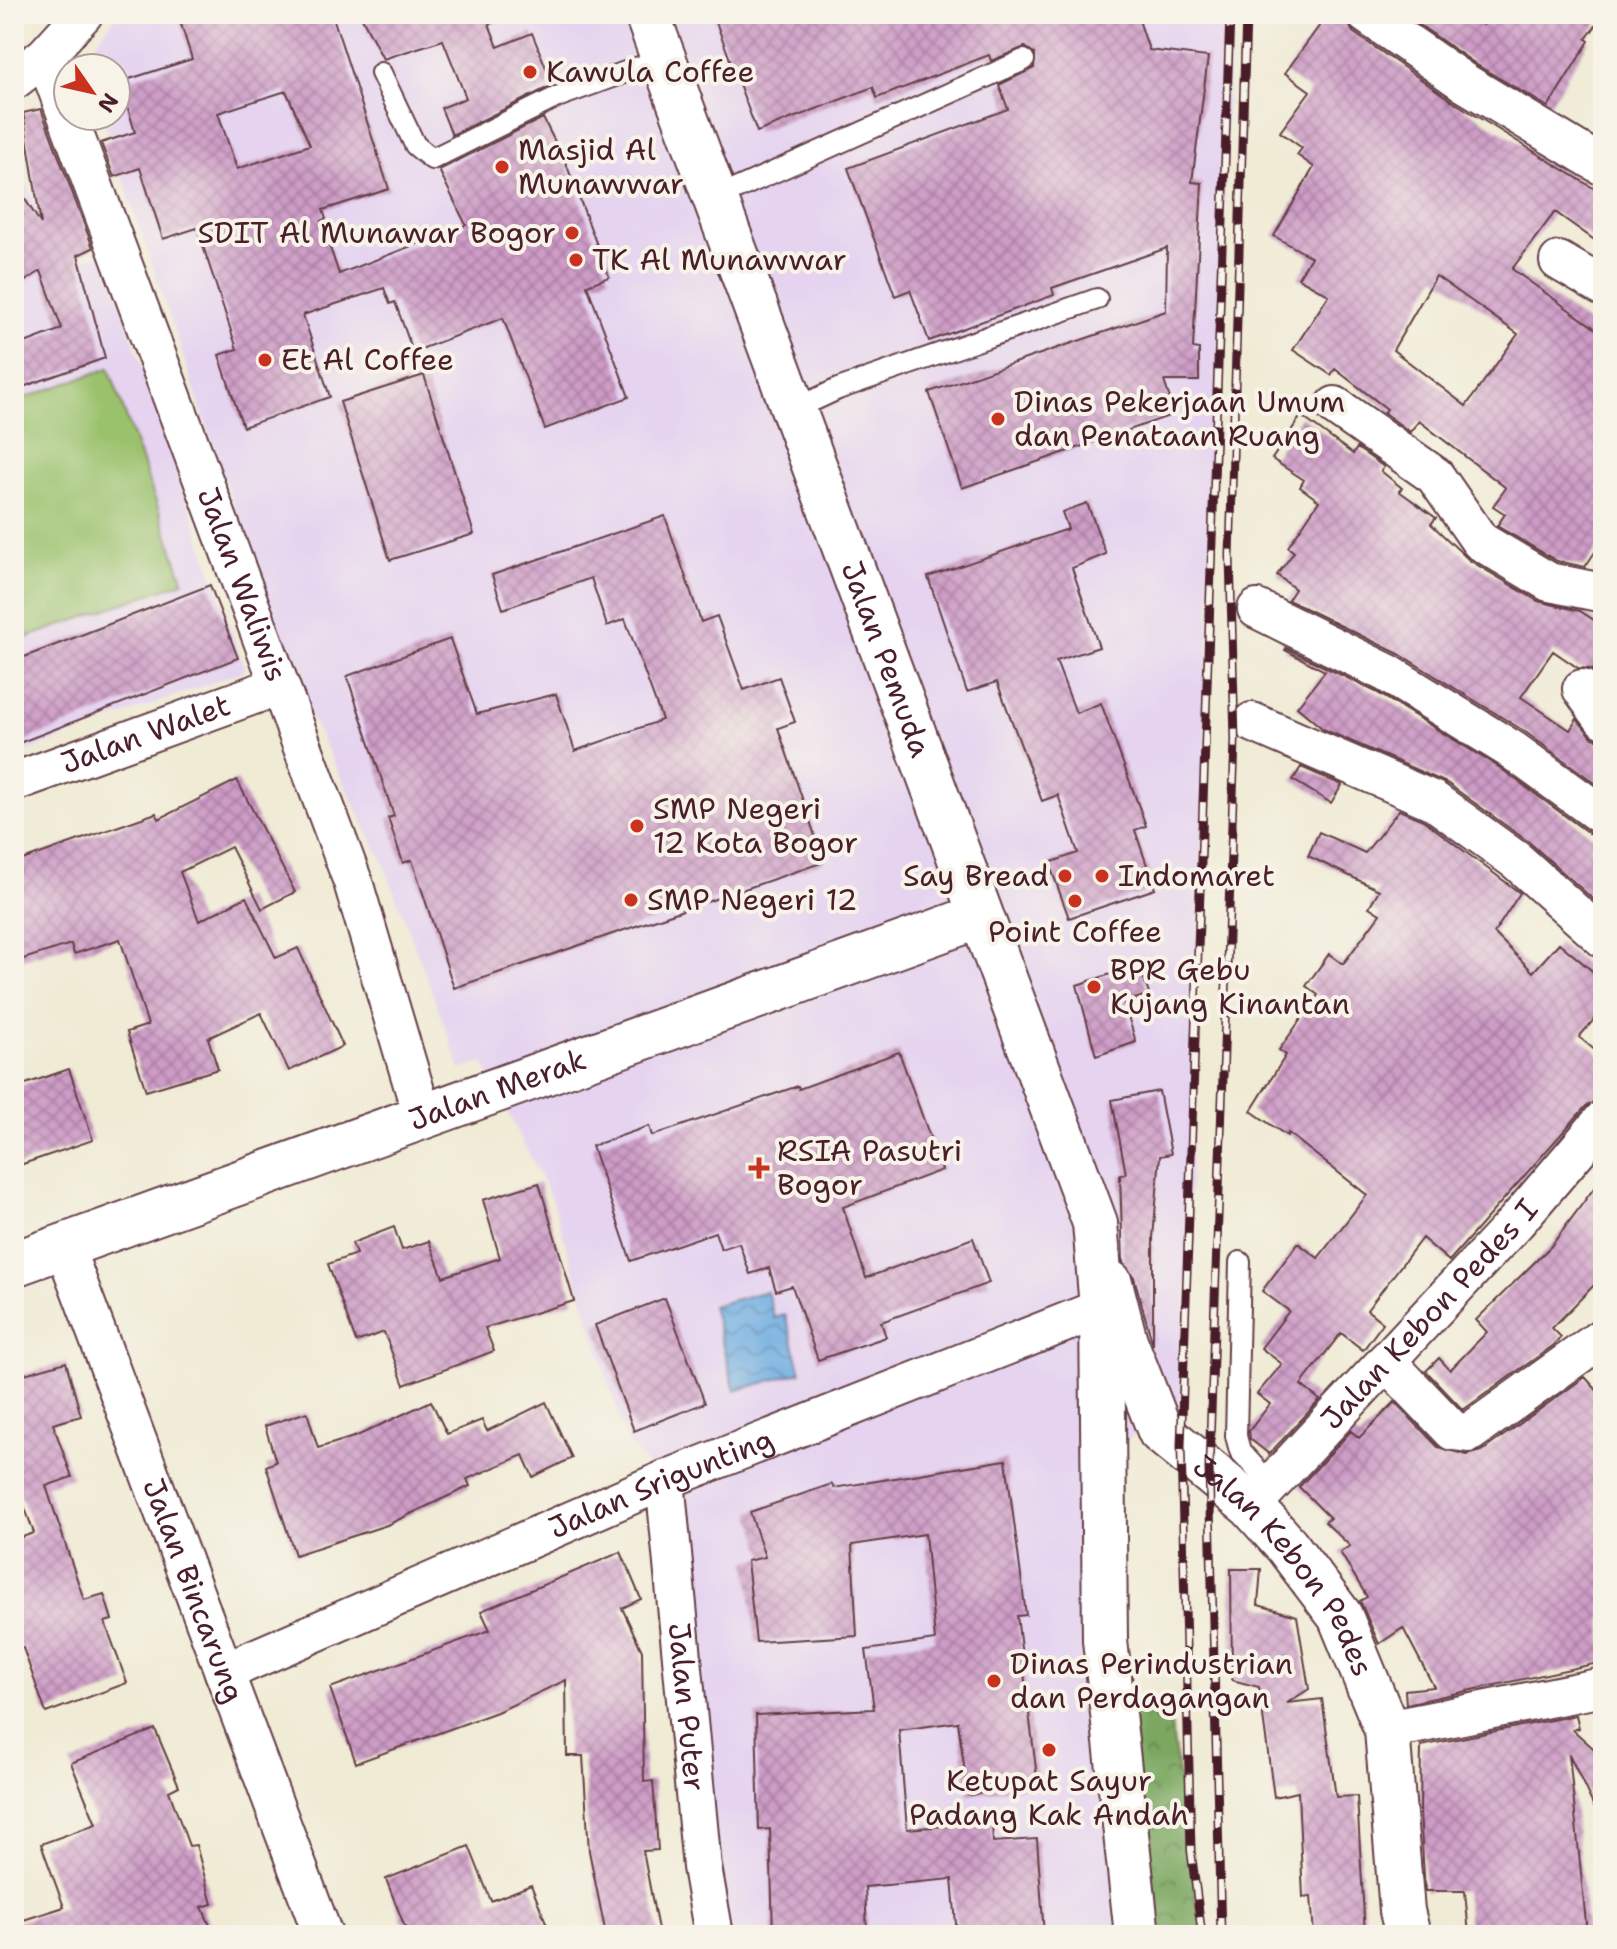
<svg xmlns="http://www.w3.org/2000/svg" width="1617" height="1949" viewBox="0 0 1617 1949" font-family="'Shantell Sans',sans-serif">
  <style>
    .built { fill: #e5d3f0 }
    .forest { fill: url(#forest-crowns); stroke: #626346; stroke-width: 2 }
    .garden { fill: #9ac16c; stroke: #72704c; stroke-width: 2 }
    .water { fill: url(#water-waves); stroke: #5c6686; stroke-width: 2 }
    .building { fill: url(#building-cross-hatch); fill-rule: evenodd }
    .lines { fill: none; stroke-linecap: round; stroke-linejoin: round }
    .service-casing { stroke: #633e44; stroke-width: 24 }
    .minor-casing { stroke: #633e44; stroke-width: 42 }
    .tertiary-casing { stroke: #633e44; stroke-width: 48 }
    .secondary-casing { stroke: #633e44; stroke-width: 48 }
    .primary-casing { stroke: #633e44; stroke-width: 48 }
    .service { stroke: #fff; stroke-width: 20 }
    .minor { stroke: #fff; stroke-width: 38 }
    .tertiary { stroke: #fff; stroke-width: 44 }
    .secondary { stroke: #fff; stroke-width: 44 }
    .primary { stroke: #fff; stroke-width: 44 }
    .rail-casing { stroke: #4a1f2b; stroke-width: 9 }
    .rail { stroke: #f7f3e8; stroke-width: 6; stroke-dasharray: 18; stroke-linecap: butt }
    .poi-dot { fill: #c8321e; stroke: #f7f3e8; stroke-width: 3 }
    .labels { text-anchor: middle; stroke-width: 8; stroke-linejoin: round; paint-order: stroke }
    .poi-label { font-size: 30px; fill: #4a1f2b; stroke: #f7f3e8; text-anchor: start }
    .street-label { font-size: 30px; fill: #4a1f2b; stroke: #f7f3e8 }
  </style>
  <defs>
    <pattern id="forest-crowns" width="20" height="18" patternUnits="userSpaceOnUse" patternTransform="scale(2)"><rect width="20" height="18" fill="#7ba760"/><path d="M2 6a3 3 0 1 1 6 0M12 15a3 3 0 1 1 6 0" fill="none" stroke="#67874f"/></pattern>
    <pattern id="water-waves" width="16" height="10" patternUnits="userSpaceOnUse" patternTransform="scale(2)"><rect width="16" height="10" fill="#6fade1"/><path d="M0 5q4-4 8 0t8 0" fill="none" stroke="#5d8cb7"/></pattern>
    <pattern id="building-cross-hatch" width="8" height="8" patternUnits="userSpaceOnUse" patternTransform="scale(2)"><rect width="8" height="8" fill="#ce9cc7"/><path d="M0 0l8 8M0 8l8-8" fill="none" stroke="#a97fa2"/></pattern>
  </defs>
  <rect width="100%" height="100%" fill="#f7f3e8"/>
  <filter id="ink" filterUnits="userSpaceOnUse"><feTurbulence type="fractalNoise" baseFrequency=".0125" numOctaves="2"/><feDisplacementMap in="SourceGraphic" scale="16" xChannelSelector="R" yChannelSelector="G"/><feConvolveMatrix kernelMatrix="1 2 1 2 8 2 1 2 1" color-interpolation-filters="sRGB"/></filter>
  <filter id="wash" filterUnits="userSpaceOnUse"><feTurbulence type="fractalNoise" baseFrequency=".006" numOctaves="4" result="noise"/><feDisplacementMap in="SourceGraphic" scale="32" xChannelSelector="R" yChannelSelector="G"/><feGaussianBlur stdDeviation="1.8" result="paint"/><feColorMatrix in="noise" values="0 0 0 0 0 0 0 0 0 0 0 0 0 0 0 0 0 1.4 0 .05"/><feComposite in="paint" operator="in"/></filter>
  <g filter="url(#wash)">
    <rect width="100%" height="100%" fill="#f0ebd5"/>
    <path class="built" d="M117,14H1230L1181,1446L1160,1431L1137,1434L1114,1448L1137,1935H719L666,1486L627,1442L553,1203L483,1062L461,1070L384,864L293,681L102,116H116V68H86L83,60Z
      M14,151L59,265L104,254L245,670L14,756Z"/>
    <path class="forest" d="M1167,1697L1202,1935H1137L1113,1721Z"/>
    <path class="garden" d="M109,368L184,582L14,642V402Z"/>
    <path class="water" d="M767,1291L774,1318L785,1315L801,1372L735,1391L712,1306Z"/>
    <g id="blocks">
      <path class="building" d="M201,14H332L389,189L323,210L326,219L321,221L339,274L466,225L439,170L543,118L567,166L609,277L587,285L629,397L545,429L503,318L413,352L395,302L390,304L384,288L303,315L330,397L243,427L219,355L237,349L197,228L163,239L140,168L114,177L101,143L135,132L120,82L192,59L180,21ZM286,91L310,145L237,169L218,113Z
        M360,14H504V19L489,24L498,47L532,33L553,85L452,135L441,108L466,98L443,40L383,59Z
        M713,14H1137L1149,50L1208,57L1192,182L1202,183L1193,348L1199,349V381H1164L1175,414L962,488L929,392L1166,311L1167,248L1052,288L1054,295L929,341L910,290L895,296L848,168L1008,109L999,85L1034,68L1035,54L1025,47L991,61L989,55L877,98L873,87L757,132Z
        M1328,14H1344L1353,32L1452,101L1603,194V246L1555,212L1512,269L1603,334V540L1585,567L1557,561L1497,526L1505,514L1493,506L1506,488L1419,421L1410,432L1384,413L1387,409L1335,369L1331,375L1293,350L1329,295L1298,278L1311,257L1274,236L1314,167L1297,155L1302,148L1280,132L1310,91L1285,73ZM1436,276L1518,334L1466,406L1393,350Z
        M1404,14H1467L1483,25L1490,14L1603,16L1586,39L1589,41L1548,107L1477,65Z
        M41,109L93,248L78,255L105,358L14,390V347L62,329L41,271L14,288V182L41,224L23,113Z
        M424,375L474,534L390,560L340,402Z
        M1301,416L1353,454L1357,448L1384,467L1381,471L1402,488L1399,491L1436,518L1431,524L1469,560L1538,601L1580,611L1603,626V680L1592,669L1578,668L1553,651L1521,697L1570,730L1577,719L1593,738L1603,740V789L1524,731L1399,654L1288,600L1295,589L1277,575L1294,552L1288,547L1319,501L1300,487L1304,480L1272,459Z
        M1087,503L1106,554L1072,568L1099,647L1056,661L1076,713L1101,703L1146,826L1135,830L1155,889L1069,918L1049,863L1078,853L1058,795L1042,801L997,682L967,692L928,577L1068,529L1062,512Z
        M665,516L701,622L717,616L744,690L779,677L795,722L778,728L824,862L454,988L412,860L403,863L388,818L394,816L347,676L450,639L477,714L556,694L575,751L662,720L625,619L607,626L591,578L503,609L492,575Z
        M210,585L238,658L14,745V661Z
        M1286,648L1376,692L1500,768L1590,834L1603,838V908L1530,843L1447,783L1323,729L1297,707L1325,671L1285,650Z
        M1301,767L1342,785L1331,803L1293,780Z
        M237,780L295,892L262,909L231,847L180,872L199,921L246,897L276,958L298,948L343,1046L289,1071L261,1013L208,1038L218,1069L146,1091L127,1032L148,1025L120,939L74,954L71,944L14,962V863L156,813L159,819Z
        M1399,810L1423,820L1520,893L1494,933L1533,972L1559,943L1603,980V1009L1579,1037L1603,1057V1099L1586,1106L1449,1261L1422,1238L1367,1310L1383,1323L1363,1350L1341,1333L1301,1385L1320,1400L1269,1454L1250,1439L1249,1431L1270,1404L1257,1394L1282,1364L1261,1348L1289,1311L1262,1291L1298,1243L1318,1258L1367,1195L1288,1133L1287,1136L1251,1111L1286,1055L1279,1050L1318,995L1306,986L1329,954L1343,964L1380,914L1369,907L1379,890L1308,856L1319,832L1365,853Z
        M1139,965L1149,994L1124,1003L1136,1042L1096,1056L1077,985Z
        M899,1052L942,1170L843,1207L866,1278L973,1238L989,1283L881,1322L886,1337L818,1360L792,1286L776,1291L769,1268L750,1274L739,1243L721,1249L715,1232L631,1261L592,1146L649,1126L652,1136L798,1086L799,1089Z
        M69,1069L93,1140L14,1167V1088Z
        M1159,1091L1171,1154L1160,1156L1153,1238V1345L1134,1277L1123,1263L1120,1175L1126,1174L1112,1100Z
        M1603,1176V1276L1552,1328L1561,1337L1554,1345L1463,1410L1426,1371L1439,1358L1450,1370L1487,1332L1476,1320L1551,1246Z
        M539,1183L574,1301L485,1328L494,1351L404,1385L384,1332L356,1342L328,1264L356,1254L352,1243L394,1227L402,1250L429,1241L443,1277L500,1258L483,1200Z
        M665,1298L705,1403L634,1431L595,1325Z
        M66,1362L81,1416L53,1424L72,1477L46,1486L84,1600L104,1594L112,1620L105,1622L127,1683L46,1713L23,1648L14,1651V1540L34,1533L14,1478V1449L20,1446L14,1424V1377Z
        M1585,1377L1603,1397V1662L1406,1704L1405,1690L1434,1687L1403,1628L1379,1644L1360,1601L1367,1597L1340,1552L1350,1546L1325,1522L1330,1518L1299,1487L1351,1431L1359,1438L1395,1402L1438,1447L1467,1455L1482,1451Z
        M431,1401L447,1434L482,1420L487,1431L546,1402L572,1458L533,1477L523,1455L467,1479L470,1486L387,1525L295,1555L266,1466L276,1462L265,1426L307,1412L318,1448L357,1436Z
        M1006,1460L1026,1615L1017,1616L1038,1785L968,1795L958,1722L899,1730L907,1829L992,1822L993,1842L1037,1839L1044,1935H957L952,1879L865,1887L867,1932L773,1935L770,1829L759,1830L756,1715L874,1709L866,1650L935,1640L925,1534L852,1545L857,1636L756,1642L747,1561L765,1557L750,1512L832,1484L834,1488Z
        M621,1552L641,1599L622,1608L642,1651L644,1782L653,1781L658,1850L643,1851L659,1935H606L589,1851L583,1756H567L566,1680L497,1712L356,1763L330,1688L490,1630L481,1611Z
        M1231,1569H1261L1258,1605L1297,1616L1309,1689L1287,1703L1322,1699L1336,1797L1357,1796L1365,1935H1314L1311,1896L1303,1897L1298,1792L1274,1797L1259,1687L1232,1680Z
        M1576,1715L1579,1728L1573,1730L1603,1757V1826L1569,1754L1587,1933L1469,1935L1465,1891H1425L1420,1812L1421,1746Z
        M155,1729L179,1786L169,1791L189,1846L196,1845L212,1904L202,1907L214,1935H14V1923L64,1907L41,1844L96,1824L71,1763Z
        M469,1846L491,1901L531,1885L547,1925L522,1935H408L386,1879Z"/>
    </g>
  </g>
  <g filter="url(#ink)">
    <use href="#blocks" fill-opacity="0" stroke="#633e44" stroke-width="2"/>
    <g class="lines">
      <defs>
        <path id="service" d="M381,73L415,145L432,159L557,97L664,58
          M716,198L1024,60
          M795,409L838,389L1097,299
          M1240,1262L1236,1436L1240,1451L1271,1485"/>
        <g id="minor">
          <path d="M1366,14L1465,83L1603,166"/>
          <path id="s1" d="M45,56L353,882L423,1118"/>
          <path d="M14,80L45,56L83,14"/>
          <path d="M1559,261L1603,287"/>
          <path d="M1335,406L1435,476L1480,541L1549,582L1603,593"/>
          <path d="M1257,609L1387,673L1512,750L1603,816"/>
          <path d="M1582,689L1603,718"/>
          <path d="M1252,722L1434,801L1517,861L1603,938"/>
          <path id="s2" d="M14,782L278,686"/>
          <path id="s3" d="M64,1246L323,1935"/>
          <path d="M1386,1361L1453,1431L1469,1433L1603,1337"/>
          <path id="s4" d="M665,1480L702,1867L714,1935"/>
          <path id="s5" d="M1251,1506L1516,1222L1603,1120"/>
          <path id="s6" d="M224,1672L665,1480L1102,1308"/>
          <path d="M1387,1730L1603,1687"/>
        </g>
        <g id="tertiary">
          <path id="s7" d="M14,1264L980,916"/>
        </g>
        <g id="secondary">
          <path id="s8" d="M1110,1283L1125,1341L1160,1431L1251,1506L1287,1546L1340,1616L1387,1730L1402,1911L1408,1935"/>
        </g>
        <g id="primary">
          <path id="s9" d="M647,14L1095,1223L1102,1308L1105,1640L1137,1935"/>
        </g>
      </defs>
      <use href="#service" class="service-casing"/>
      <use href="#minor" class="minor-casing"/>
      <use href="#tertiary" class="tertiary-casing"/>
      <use href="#secondary" class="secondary-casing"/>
      <use href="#primary" class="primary-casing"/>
      <use href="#service" class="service"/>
      <use href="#minor" class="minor"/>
      <use href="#tertiary" class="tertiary"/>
      <use href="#secondary" class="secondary"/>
      <use href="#primary" class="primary"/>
      <defs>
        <path id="rail" d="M1202,1935L1191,1851L1181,1446L1230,14
          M1221,1935L1209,1468L1235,740L1230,556L1246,14"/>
      </defs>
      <use href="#rail" class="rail-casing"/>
      <use href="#rail" class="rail"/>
    </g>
  </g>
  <g class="poi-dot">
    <circle cx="530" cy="72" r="8"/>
    <circle cx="502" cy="167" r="8"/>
    <circle cx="572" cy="233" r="8"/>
    <circle cx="576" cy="260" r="8"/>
    <circle cx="265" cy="360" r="8"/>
    <circle cx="998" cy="419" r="8"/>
    <circle cx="637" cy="826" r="8"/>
    <circle cx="1065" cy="876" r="8"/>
    <circle cx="1102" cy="876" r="8"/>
    <circle cx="631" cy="900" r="8"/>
    <circle cx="1075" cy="901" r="8"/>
    <circle cx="1094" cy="987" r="8"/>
    <path d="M755 1156h8v8h8v8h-8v8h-8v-8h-8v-8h8z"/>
    <circle cx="994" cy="1681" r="8"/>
    <circle cx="1049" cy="1750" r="8"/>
  </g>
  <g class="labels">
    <g class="poi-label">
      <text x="546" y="82">Kawula Coffee</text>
      <text x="518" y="160">Masjid Al<tspan x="518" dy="34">Munawwar</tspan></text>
      <text x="556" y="243" text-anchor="end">SDIT Al Munawar Bogor</text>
      <text x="592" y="270">TK Al Munawwar</text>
      <text x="281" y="370">Et Al Coffee</text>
      <text x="1014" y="412">Dinas Pekerjaan Umum<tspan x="1014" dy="34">dan Penataan Ruang</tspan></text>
      <text x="653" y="819">SMP Negeri<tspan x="653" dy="34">12 Kota Bogor</tspan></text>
      <text x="1049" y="886" text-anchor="end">Say Bread</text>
      <text x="1118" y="886">Indomaret</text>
      <text x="647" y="910">SMP Negeri 12</text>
      <text x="1075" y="942" text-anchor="middle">Point Coffee</text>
      <text x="1110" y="980">BPR Gebu<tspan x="1110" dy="34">Kujang Kinantan</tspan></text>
      <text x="777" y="1161">RSIA Pasutri<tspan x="777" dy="34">Bogor</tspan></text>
      <text x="1010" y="1674">Dinas Perindustrian<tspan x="1010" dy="34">dan Perdagangan</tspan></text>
      <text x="1049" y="1791" text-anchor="middle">Ketupat Sayur<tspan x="1049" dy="34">Padang Kak Andah</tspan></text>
    </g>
    <g class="street-label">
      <text dy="10" stroke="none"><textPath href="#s1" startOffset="564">Jalan Waliwis</textPath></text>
      <text dy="10" stroke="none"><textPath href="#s9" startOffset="688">Jalan Pemuda</textPath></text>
      <text dy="10" stroke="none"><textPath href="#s2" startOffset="140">Jalan Walet</textPath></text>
      <text dy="10" stroke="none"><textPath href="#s7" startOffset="514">Jalan Merak</textPath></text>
      <text dy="10" stroke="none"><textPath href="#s5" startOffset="262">Jalan Kebon Pedes I</textPath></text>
      <text dy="10" stroke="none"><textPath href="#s6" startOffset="476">Jalan Srigunting</textPath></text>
      <text dy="10" stroke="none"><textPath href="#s8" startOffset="342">Jalan Kebon Pedes</textPath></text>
      <text dy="10" stroke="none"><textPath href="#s3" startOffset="368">Jalan Bincarung</textPath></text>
      <text dy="10" stroke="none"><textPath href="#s4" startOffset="228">Jalan Puter</textPath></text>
    </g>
  </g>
  <rect width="1617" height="1949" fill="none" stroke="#f7f3e8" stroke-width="48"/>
  <g transform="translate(92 92) rotate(124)"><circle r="38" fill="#f7f3e8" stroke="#b29e9c" stroke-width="2"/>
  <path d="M0-6L14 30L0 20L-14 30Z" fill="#c8321e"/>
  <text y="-12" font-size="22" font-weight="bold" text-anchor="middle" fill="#4a1f2b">N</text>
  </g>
</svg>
